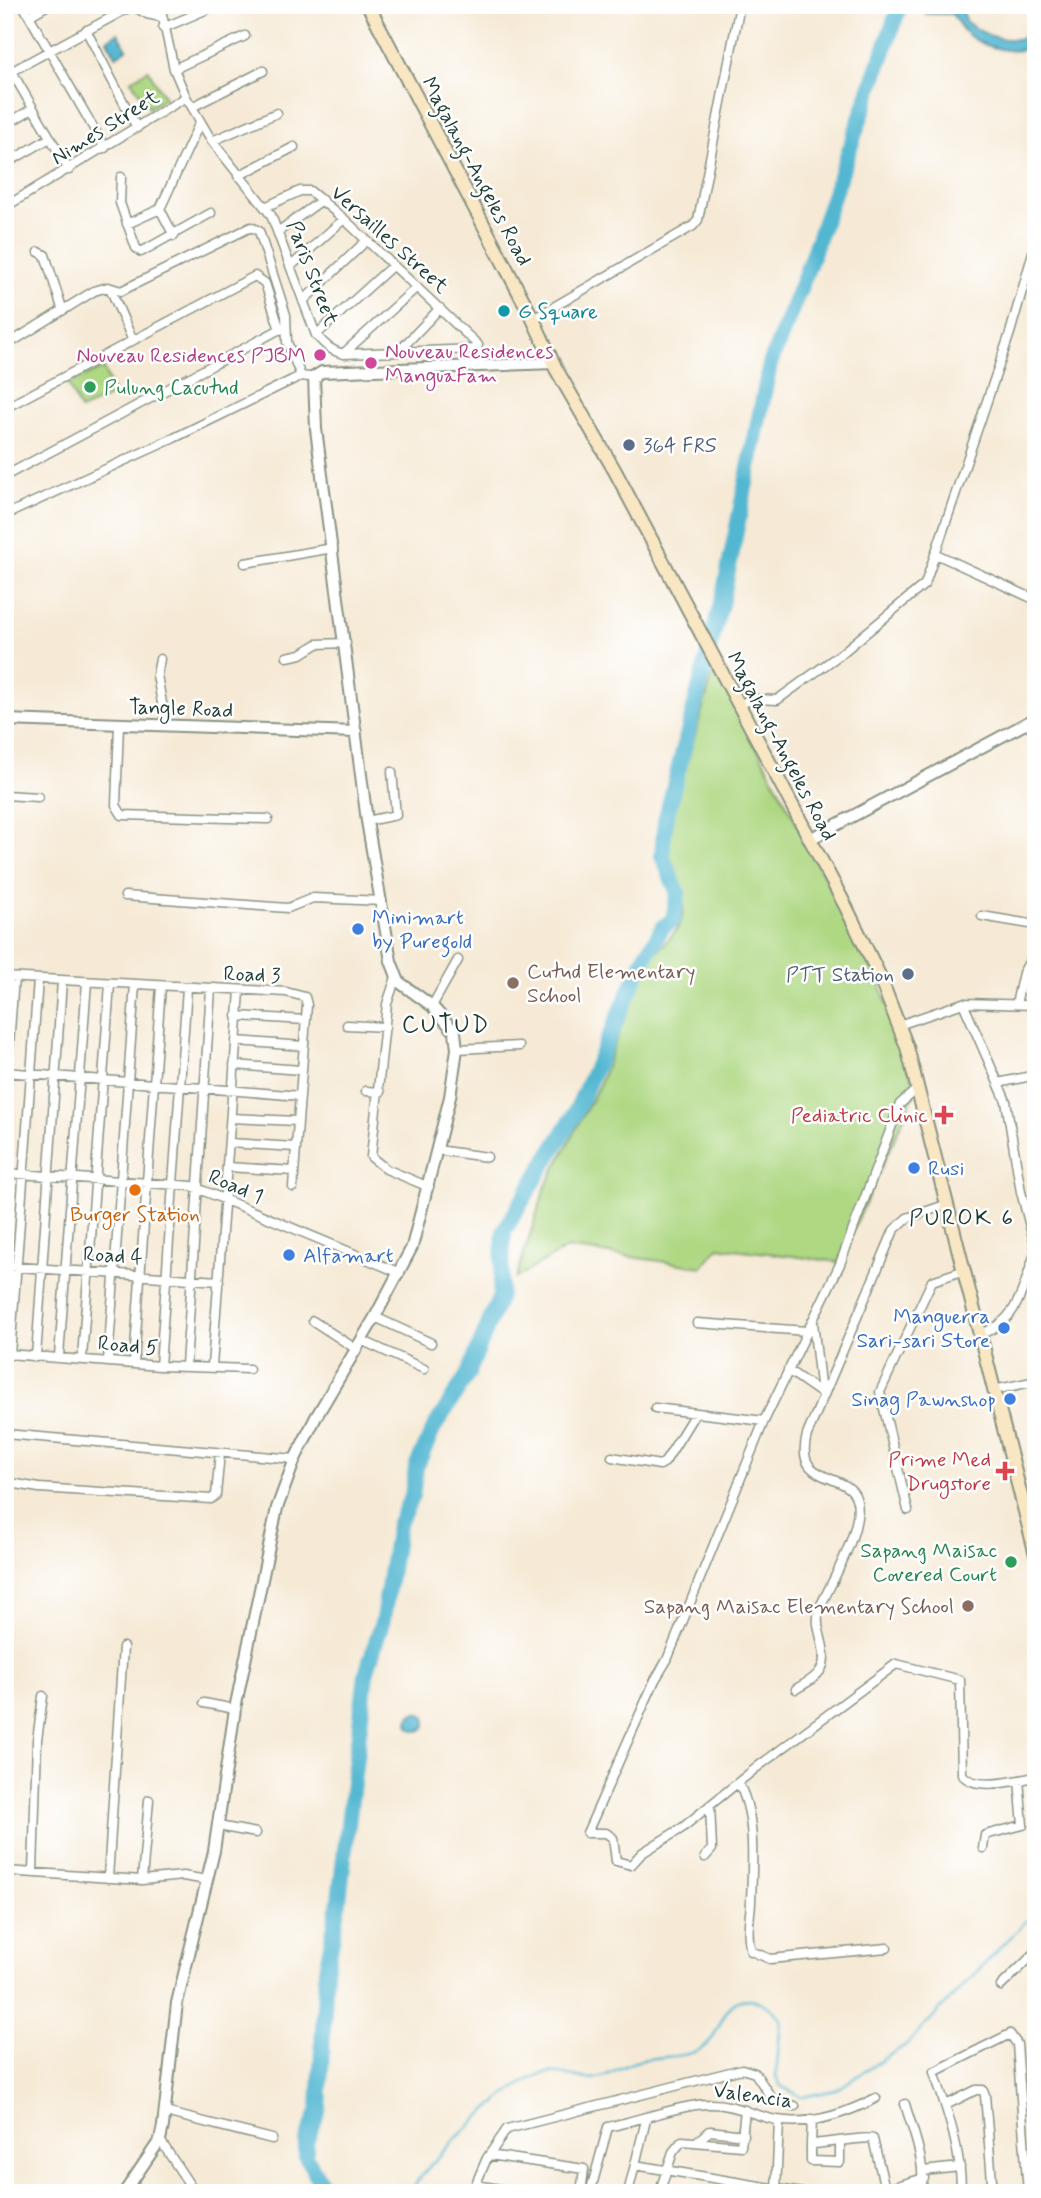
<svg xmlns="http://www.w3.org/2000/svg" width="1041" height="2198" viewBox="0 0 1041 2198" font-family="Mynerve,sans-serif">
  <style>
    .green { fill: #afd883; stroke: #678a5c; stroke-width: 2 }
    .water { fill: #53b7d2; stroke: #397a83; stroke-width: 2 }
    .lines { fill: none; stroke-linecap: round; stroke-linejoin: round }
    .stream { stroke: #53b7d2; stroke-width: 2.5 }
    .river { stroke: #53b7d2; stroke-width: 16 }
    .minor-casing { stroke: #8a9485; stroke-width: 11 }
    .tertiary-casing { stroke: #8a9485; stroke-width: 14 }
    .secondary-casing { stroke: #8a9485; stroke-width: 16 }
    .minor { stroke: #fff; stroke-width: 8 }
    .tertiary { stroke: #fff; stroke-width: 10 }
    .secondary { stroke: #f9e7c3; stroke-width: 12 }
    .culture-dot { fill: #0f9aa8; stroke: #fff; stroke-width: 2.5 }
    .hotel-dot { fill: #d1479c; stroke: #fff; stroke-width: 2.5 }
    .leisure-dot { fill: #2e9e5b; stroke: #fff; stroke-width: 2.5 }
    .service-dot { fill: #5c6f8a; stroke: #fff; stroke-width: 2.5 }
    .shop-dot { fill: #3f7fe0; stroke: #fff; stroke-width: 2.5 }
    .education-dot { fill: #8d6e63; stroke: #fff; stroke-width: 2.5 }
    .health-dot { fill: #e0444e; stroke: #fff; stroke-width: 2.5 }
    .food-dot { fill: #e8710a; stroke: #fff; stroke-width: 2.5 }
    .labels { text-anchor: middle; stroke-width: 5; stroke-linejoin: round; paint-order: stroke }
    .street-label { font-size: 21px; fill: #1f3d34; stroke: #fff }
    .culture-label { font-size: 21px; fill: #0d838f; stroke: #fff; text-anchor: start }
    .hotel-label { font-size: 21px; fill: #b23c85; stroke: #fff; text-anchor: start }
    .leisure-label { font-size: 21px; fill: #27864d; stroke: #fff; text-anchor: start }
    .service-label { font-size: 21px; fill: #4e5e75; stroke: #fff; text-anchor: start }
    .shop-label { font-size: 21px; fill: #366cbe; stroke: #fff; text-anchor: start }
    .education-label { font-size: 21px; fill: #785e54; stroke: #fff; text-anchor: start }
    .health-label { font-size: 21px; fill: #be3a42; stroke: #fff; text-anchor: end }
    .food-label { font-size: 21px; fill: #c56008; stroke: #fff }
    .neighbourhood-label { font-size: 23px; letter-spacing: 2px; fill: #1f3d34; stroke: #fff }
    .quarter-label { font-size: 24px; letter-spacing: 2px; fill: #1f3d34; stroke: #fff }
  </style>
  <rect width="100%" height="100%" fill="#fff"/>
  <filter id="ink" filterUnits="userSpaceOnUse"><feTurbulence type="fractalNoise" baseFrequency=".0143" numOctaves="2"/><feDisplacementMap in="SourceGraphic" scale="14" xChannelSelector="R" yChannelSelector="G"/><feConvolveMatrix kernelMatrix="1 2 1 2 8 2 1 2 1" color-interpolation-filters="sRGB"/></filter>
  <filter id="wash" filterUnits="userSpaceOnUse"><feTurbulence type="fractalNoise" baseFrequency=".00686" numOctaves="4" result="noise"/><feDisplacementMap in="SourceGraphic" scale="28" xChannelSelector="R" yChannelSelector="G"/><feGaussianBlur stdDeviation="1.57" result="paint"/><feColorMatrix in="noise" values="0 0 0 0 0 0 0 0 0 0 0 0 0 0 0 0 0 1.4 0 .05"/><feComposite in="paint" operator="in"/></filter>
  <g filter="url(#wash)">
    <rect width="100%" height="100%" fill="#f6ead6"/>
    <path class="green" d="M148,70L165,98L149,108L131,80Z
      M103,368L114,395L80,410L68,384Z
      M715,667L879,981L916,1090L839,1262L718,1247L702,1267L567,1248L516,1278L546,1186L599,1085L645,966C654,951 668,943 677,929C691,909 680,891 673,871C668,857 668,842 668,828Z"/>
    <path class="water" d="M920,5H963L965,21C986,38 1011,45 1036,34V46C1014,56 983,48 966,33C960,28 957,20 952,14H926Z
      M118,33L127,49L116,56L107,40Z
      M408 1722a9 9 0 1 1 18 0a9 9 0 1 1-18 0Z"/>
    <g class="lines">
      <path class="stream" d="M409,2193C430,2160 499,2094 534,2077C555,2067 569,2078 590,2079C606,2079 620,2066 635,2062C653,2056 683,2058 697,2051C715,2042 716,2029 725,2014C740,1988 767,2001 781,2019L776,2076L781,2086L802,2097L836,2090L907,2044L1036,1911"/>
      <path class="river" d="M327,2193L306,2157V2142L319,2109L326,1970L338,1908L366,1674L383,1619L398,1525L412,1496L416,1467L435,1426L468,1374L500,1296L504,1231L574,1115L645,957L663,927L673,920L678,893L662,856L665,821L723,596L770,364L805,276L900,5"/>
    </g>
  </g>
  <g filter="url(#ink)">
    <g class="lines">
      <defs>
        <path id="minor" d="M23,5L105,148
          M160,5L174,69L186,97L212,141L271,215L316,335C325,345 331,351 344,354L477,349L478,345L344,219L310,191H300L265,207
          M133,6L147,14L161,17
          M29,16L48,5
          M163,28L217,5
          M86,30L137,128
          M5,60L69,170
          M174,69L245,36
          M5,75L134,5
          M192,107L263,71
          M5,125L32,109
          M212,141L277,113
          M5,164L50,138
          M238,176L294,147
          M121,177L120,203L136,248L141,252L211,213
          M5,207L186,97
          M160,209L174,236
          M127,224L160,209L200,122
          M279,231L322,200
          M39,252L45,255L62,308
          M291,266L344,219
          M110,288L132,339
          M303,301L366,241
          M533,319L693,226L698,220L740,5
          M316,335L392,266
          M5,346L94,291L108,287L121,291L251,227L259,231L286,315L287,342L301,376
          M401,349L440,308
          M344,353L417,287
          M5,408L255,276L265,283L280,330
          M5,476L282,328
          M5,515L174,438L292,380L301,376L317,378
          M936,554L1036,600
          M245,563L333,548
          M287,657L301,654L317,644L346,643
          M160,659L157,675L166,726
          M739,704L755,699L777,700L842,653L925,584L1010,333L1036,242
          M119,725L116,805L122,815L268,819
          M5,795L38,797
          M367,821L396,815L392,772
          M125,896L288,908L313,898L382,901
          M982,916L1036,925
          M5,977L286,992L305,997L307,1005L293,1187
          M396,977L387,1004L371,1157L386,1169L429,1187
          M963,1003L1006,1101L1021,1192L1036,1249
          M1016,1004L1023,973L1036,950
          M432,1006L458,960
          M237,1016L306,1020
          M347,1025L385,1027
          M899,1025L963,1003L1036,1005
          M236,1041L303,1046
          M457,1049L519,1046
          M234,1065L301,1070
          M5,1072L300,1096
          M998,1083L1036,1075
          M366,1091L380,1092
          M5,1097L14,978
          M231,1118L297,1121
          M229,1143L295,1147
          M437,1150L487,1157
          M227,1167L294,1171
          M5,1173L192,1186L400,1273
          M5,1266L219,1281
          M375,1317L431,1343
          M313,1321L356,1349
          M813,1322L821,1393
          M697,1323L807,1331
          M980,1334C1020,1322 1023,1285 1036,1251
          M361,1340L424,1369
          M8,1354L160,1366L249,1369
          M10,1355L38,980
          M59,1356L87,982
          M36,1357L62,981
          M82,1358L110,984
          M108,1361L135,984
          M134,1363L161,986
          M186,1365L211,989
          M160,1366L187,988
          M212,1366L240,991
          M788,1370L821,1393
          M994,1390L1036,1381
          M655,1408L764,1421
          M5,1434L295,1459
          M612,1457L660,1465L665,1462L694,1415
          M5,1482L39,1488L211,1499L216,1495L220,1453
          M908,1510L880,1392L932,1281L965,1270
          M796,1689C806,1683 819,1677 823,1665C828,1645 812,1627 820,1607C831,1583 866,1524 856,1498C847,1471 793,1486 807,1435L894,1230L907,1218L948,1204
          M204,1703L235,1709
          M738,1783C757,1814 752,1866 751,1902C750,1920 746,1934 751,1951L770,1959L887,1948
          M218,1826L256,1833
          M587,1833L655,1680L667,1660L764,1421L840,1264L900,1104L917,1089
          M587,1833H606L613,1838L616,1861L631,1865L642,1853L682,1828L756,1768L896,1664L960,1680L962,1774C974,1792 1017,1780 1036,1777
          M983,1848L985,1835L1023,1825L1019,1780
          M705,1857L712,1849L710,1805
          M5,1871L142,1880L183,1876L207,1880
          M33,1873L37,1740L43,1696
          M108,1878L123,1647
          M142,1880L149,1800
          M1001,1986L1036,1952
          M905,2104C913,2132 927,2163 921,2193
          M946,2105L976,2090H983L985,2095L993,2193
          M165,2112L272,2139
          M812,2119L811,2144C823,2144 867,2136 873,2139L886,2193
          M160,2140L195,2193
          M697,2141L710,2131L744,2135
          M811,2144V2161L840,2162V2143
          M489,2155L584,2169L581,2193
          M635,2165L802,2193
          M923,2171L960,2167
          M476,2185L524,2193
          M887,2189L924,2178
          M776,2191L779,2121
          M472,2193L487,2158L507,2129L742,2069L755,2073L773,2100L795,2106
          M590,2193L608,2127C636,2121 684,2104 709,2104C733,2103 754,2116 777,2120C811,2126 847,2113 876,2098
          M628,2193L646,2120
          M659,2193L673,2152L682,2141L741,2146L745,2110
          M961,2193C962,2152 947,2110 934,2072L1010,2034L1017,2044L1028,2193"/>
        <path id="tertiary" d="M5,720L356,732
          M810,839L1036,718
          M124,2193L160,2140L163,2126L177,2003L214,1851L235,1709L277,1508L295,1459L316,1417L375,1317L412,1247L450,1097L457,1049L455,1032L432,1006L399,982L391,961L367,821L316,429L314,377L322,372L554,363"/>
        <path id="secondary" d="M368,5L533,319L556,369L615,471L846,907L879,975L907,1047L1036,1555"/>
      </defs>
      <use href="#minor" class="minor-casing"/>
      <use href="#tertiary" class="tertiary-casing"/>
      <use href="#secondary" class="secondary-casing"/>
      <use href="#minor" class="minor"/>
      <use href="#tertiary" class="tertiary"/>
      <use href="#secondary" class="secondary"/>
    </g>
  </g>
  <circle class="culture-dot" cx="504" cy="311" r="7"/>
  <g class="hotel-dot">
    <circle cx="320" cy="355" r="7"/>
    <circle cx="371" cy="363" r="7"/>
  </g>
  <g class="leisure-dot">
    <circle cx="90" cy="387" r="7"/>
    <circle cx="1011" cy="1562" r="7"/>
  </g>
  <g class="service-dot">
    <circle cx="629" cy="445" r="7"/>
    <circle cx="908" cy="974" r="7"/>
  </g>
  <g class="shop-dot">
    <circle cx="358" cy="929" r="7"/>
    <circle cx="914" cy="1168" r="7"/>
    <circle cx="289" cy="1255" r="7"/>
    <circle cx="1004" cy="1328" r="7"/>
    <circle cx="1010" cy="1399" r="7"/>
  </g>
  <g class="education-dot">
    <circle cx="513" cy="983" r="7"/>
    <circle cx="968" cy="1606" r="7"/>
  </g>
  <g class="health-dot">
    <path d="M940.5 1104.5h7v7h7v7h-7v7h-7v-7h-7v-7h7z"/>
    <path d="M1001.5 1460.5h7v7h7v7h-7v7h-7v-7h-7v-7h7z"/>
  </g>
  <circle class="food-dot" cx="135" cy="1190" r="7"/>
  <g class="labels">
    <g class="street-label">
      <text transform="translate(105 127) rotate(-32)" y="7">Nimes Street</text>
      <text transform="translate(477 171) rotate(62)" y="7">Magalang-Angeles Road</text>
      <text transform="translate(390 239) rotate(42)" y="7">Versailles Street</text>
      <text transform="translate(313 273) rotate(69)" y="7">Paris Street</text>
      <text transform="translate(181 708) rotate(2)" y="7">Tangle Road</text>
      <text transform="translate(782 746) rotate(62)" y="7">Magalang-Angeles Road</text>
      <text transform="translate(252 974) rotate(2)" y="7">Road 3</text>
      <text transform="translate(236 1186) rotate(23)" y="7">Road 1</text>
      <text transform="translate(113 1255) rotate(3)" y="7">Road 4</text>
      <text transform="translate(128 1345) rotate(5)" y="7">Road 5</text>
      <text transform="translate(753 2095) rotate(8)" y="7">Valencia</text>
    </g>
    <g class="culture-label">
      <text x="518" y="318">G Square</text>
    </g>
    <g class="hotel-label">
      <text x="385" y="358">Nouveau Residences<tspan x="385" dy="24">ManguaFam</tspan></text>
      <text x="306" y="362" text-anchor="end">Nouveau Residences PJBM</text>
    </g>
    <g class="leisure-label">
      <text x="104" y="394">Pulung Cacutud</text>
      <text x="997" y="1557" text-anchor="end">Sapang Maisac<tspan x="997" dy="24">Covered Court</tspan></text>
    </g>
    <g class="service-label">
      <text x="643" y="452">364 FRS</text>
      <text x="894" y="981" text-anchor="end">PTT Station</text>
    </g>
    <g class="shop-label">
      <text x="372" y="924">Minimart<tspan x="372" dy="24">by Puregold</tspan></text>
      <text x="928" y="1175">Rusi</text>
      <text x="303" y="1262">Alfamart</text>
      <text x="990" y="1323" text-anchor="end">Manguerra<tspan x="990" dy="24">Sari-sari Store</tspan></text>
      <text x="996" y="1406" text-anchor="end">Sinag Pawnshop</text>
    </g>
    <g class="education-label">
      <text x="527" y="978">Cutud Elementary<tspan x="527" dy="24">School</tspan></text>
      <text x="954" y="1613" text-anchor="end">Sapang Maisac Elementary School</text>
    </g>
    <g class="health-label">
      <text x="928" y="1122">Pediatric Clinic</text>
      <text x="991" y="1466">Prime Med<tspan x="991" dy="24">Drugstore</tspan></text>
    </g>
    <g class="food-label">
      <text x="135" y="1221">Burger Station</text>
    </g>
    <g class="neighbourhood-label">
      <text x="962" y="1225">PUROK 6</text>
    </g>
    <g class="quarter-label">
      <text x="446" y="1032">CUTUD</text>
    </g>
  </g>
  <rect width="1041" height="2198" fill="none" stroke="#fff" stroke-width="28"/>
</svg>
